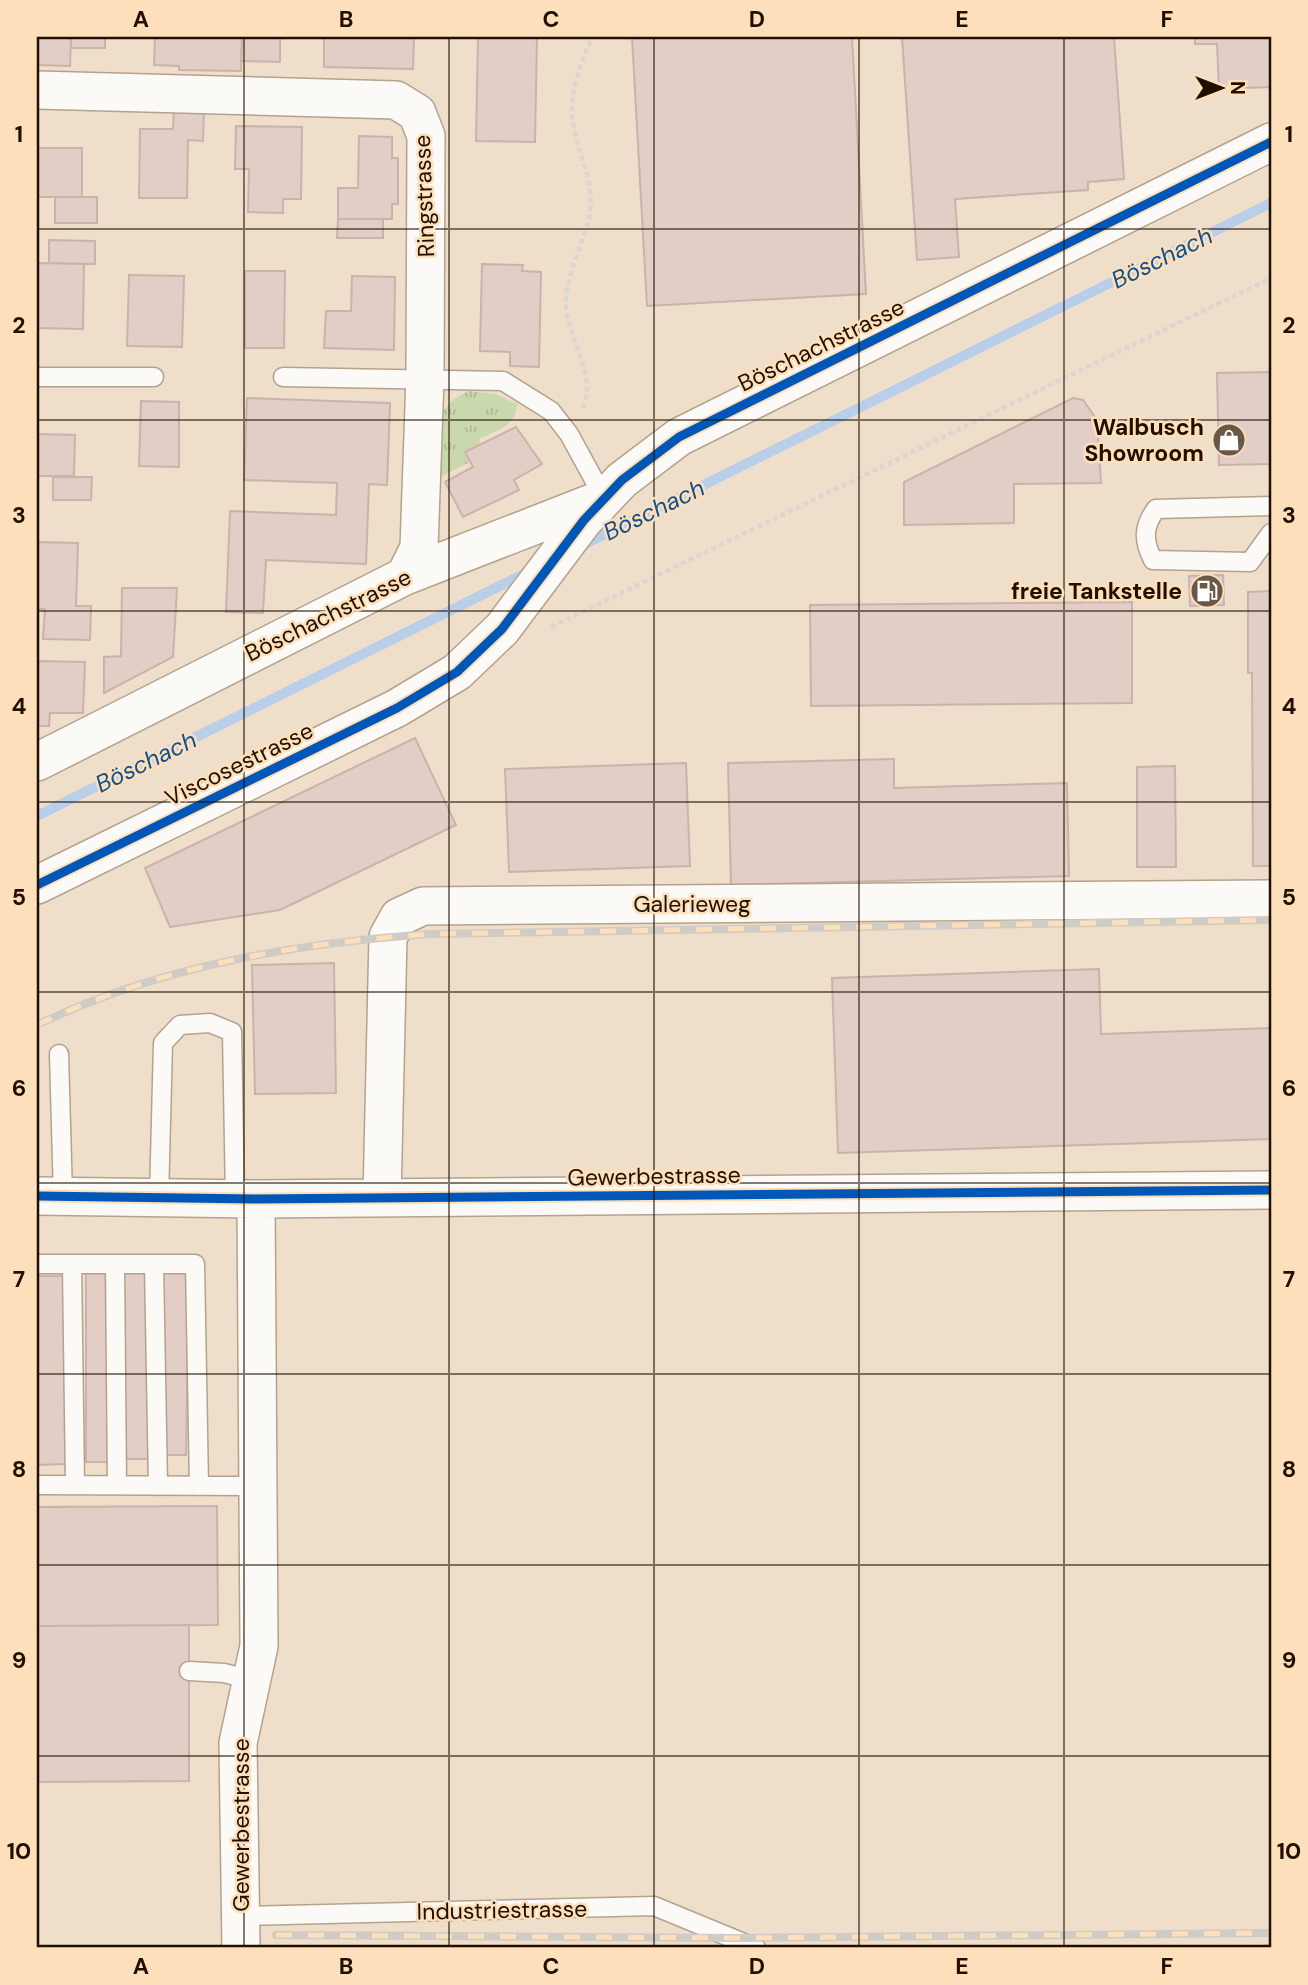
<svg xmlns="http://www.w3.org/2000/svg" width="1308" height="1985" viewBox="0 0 1308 1985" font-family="'DM Sans',sans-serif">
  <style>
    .grass { fill: url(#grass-tufts) }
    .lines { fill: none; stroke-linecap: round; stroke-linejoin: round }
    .stream { stroke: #b9cfe9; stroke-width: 10 }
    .building { fill: #e2cec6; stroke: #c9b3ab; stroke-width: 2 }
    .lane-casing { stroke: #b3a38e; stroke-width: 21 }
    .street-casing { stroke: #b3a38e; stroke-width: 40 }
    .path { stroke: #dbd6cf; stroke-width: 4.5; stroke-dasharray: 5 3.5; stroke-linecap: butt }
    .lane { stroke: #fcfaf7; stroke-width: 18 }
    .street { stroke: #fcfaf7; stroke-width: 37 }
    .rail-casing { stroke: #d1cbc5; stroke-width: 8 }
    .rail { stroke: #fde0bb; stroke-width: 5; stroke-dasharray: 16; stroke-linecap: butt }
    .cycleway-casing { stroke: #fde0bb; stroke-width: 13 }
    .cycleway { stroke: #0057b8; stroke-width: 9 }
    .grid { fill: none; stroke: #211000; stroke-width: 2; stroke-opacity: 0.55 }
    .labels { text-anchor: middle; stroke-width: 5; stroke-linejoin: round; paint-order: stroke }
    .street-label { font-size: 23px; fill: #211000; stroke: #fde0bb }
    .poi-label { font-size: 23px; font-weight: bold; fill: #211000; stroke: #fde0bb; text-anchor: end }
    .water-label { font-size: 24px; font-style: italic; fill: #105193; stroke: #fde0bb }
    .neatline { fill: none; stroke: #211000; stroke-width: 2.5 }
    .grid-label { font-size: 23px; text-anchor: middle; font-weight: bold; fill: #211000 }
  </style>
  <defs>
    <pattern id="grass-tufts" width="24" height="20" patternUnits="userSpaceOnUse" patternTransform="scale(1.75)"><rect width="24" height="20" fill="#cad8ad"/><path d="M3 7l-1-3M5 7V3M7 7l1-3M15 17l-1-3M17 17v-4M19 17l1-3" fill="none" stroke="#adb893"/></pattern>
  </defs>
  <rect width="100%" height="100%" fill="#eedeca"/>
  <path class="grass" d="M469,391L496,394L517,404C516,427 497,430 479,439L480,444L470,462L436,479C437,441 428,408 469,391Z"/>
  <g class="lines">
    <path class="stream" d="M579,547L1271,203
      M37,816L530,571"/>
  </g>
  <path class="building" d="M37,37H71L70,66L37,65Z
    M71,37H105V48H71Z
    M155,37H242L241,71L179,70V66L154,65Z
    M242,37H280V62L241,61Z
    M324,37H414L413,69L324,67Z
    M478,37H537L535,142L476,141Z
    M632,37H852L866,294L647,306Z
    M902,37H1114L1124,179L1088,182V190L955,199L959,257L917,260Z
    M1195,37H1271V87L1219,89L1217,44H1195Z
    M174,109H204L203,141L188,140L187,198H139L140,129H173Z
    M236,126L302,127L301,199H283V213L248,212L249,169H235Z
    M359,136L392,137V158H398V204H392V219H338V188H358Z
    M37,148H82V197H37Z
    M55,197H97V223H55Z
    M338,219H383V238H337Z
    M49,240L95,241V264L49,263Z
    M37,263L84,264L83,329L37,328Z
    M482,264L523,265L522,271L541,272L539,367L510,366V352L480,351Z
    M245,271H285L284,348H245Z
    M129,275L184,276L182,347L127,346Z
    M352,276L395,277L394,350L324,348L326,311H351Z
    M1271,372V464L1219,465L1217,373Z
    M247,398L390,403L387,485L369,484L366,564L266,560L263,613L226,612L230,511L336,515L337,483L244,480Z
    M1073,398L1083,400L1097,420L1101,483L1014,484V523L904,525V482Z
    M141,401L179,402V467L139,466Z
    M516,427L542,464L514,480L519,490L463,517L445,482L473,467L465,452Z
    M37,434L75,435L74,476H37Z
    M53,477H92L91,500H53Z
    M37,542L78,543L76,606H91L90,640L43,639L45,609H37Z
    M1223,575L1224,605L1190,606L1189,576Z
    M122,588H177L173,657L104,693V657L121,656Z
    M1271,591V866H1253L1252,673H1248V592Z
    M1132,602V703L811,706L810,605Z
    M37,661L85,662L83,713H50L49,726H37Z
    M415,738L456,825L280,910L170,927L145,868Z
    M894,759V788L1067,783L1069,876L731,885L728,763Z
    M686,763L690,866L509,872L505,769Z
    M1175,766L1176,867H1137V767Z
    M334,963L336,1093L255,1094L252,965Z
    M1099,969L1101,1034L1271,1028V1139L838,1153L832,978Z
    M124,1265H149V1459H124Z
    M161,1267H189L186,1455H166Z
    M86,1268H110L111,1462H86Z
    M37,1276H63L66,1464L37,1465Z
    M217,1506L218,1625L37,1626V1507Z
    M189,1625V1781L37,1782V1626Z"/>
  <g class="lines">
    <defs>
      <path id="lane" d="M37,377H154
        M283,377L503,381L551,411L569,434L604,498
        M1271,506L1156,509C1143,527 1143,540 1153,560L1250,562L1271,533
        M59,1054L63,1197
        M159,1198L163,1043L180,1025L210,1023L232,1032L235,1199
        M37,1264H195L199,1486
        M72,1264L75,1485
        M115,1264L117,1485
        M154,1264L158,1486
        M37,1485L258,1486
        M189,1671L224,1673L252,1680
        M241,1916L654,1906L756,1948"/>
      <path id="street" d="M37,90L396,100L417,113L426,136L425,378L419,548L405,576
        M37,762L405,576L597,501
        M37,885L397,708L457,672L502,629L584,520L622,480L679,437L1271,142
        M37,1196L256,1199L1271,1190
        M382,1198L388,937L399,917L423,906L1271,899
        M241,1948L238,1743L259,1646L256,1199"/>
    </defs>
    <use href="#lane" class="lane-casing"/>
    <use href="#street" class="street-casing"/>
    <path class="path" d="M583,408C598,375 565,335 566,300C567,270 585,242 590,212C594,182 580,158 574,129C567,97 580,66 592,37
      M551,627L1271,278"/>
    <use href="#lane" class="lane"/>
    <use href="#street" class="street"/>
    <defs>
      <path id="rail" d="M37,1025C160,966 296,943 431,934L1271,920
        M276,1935L736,1938L1271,1933
        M1267,1948H1271"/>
    </defs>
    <use href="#rail" class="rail-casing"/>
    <use href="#rail" class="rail"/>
    <defs>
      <path id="cycleway" d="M37,885L397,708L457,672L502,629L584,520L622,480L679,437L1271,142
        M37,1196L256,1199L1271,1190"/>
    </defs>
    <use href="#cycleway" class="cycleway-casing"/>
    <use href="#cycleway" class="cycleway"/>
  </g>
  <path class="grid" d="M244,37V1948M449,37V1948M654,37V1948M859,37V1948M1064,37V1948M37,229H1271M37,420H1271M37,611H1271M37,802H1271M37,992H1271M37,1183H1271M37,1374H1271M37,1565H1271M37,1756H1271"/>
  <defs>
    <symbol id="shop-disc" viewBox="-11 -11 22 22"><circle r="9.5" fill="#695847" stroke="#fde0bb"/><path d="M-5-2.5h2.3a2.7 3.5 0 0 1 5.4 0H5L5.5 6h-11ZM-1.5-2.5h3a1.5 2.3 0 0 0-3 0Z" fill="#fff"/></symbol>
    <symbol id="fuel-disc" viewBox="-11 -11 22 22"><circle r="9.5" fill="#695847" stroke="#fde0bb"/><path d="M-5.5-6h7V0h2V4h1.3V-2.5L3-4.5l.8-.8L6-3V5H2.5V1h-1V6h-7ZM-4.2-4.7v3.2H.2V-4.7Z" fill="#fff"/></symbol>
  </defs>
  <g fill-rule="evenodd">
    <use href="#shop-disc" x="1210" y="421" width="38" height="38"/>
    <use href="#fuel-disc" x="1188" y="572" width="38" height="38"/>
  </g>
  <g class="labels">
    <g class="street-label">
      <text transform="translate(424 196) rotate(-92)" y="8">Ringstrasse</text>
      <text transform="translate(821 345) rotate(-26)" y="8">Böschachstrasse</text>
      <text transform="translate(328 615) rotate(-26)" y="8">Böschachstrasse</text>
      <text transform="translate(239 764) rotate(-26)" y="8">Viscosestrasse</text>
      <text x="692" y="912">Galerieweg</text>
      <text transform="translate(654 1176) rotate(-1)" y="8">Gewerbestrasse</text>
      <text transform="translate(241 1825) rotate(-90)" y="8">Gewerbestrasse</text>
      <text transform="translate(502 1910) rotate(-1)" y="8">Industriestrasse</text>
    </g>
    <g class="poi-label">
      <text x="1204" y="435">Walbusch<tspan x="1204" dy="26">Showroom</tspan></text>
      <text x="1182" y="599">freie Tankstelle</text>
    </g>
    <g class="water-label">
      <text transform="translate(1162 258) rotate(-26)" y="8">Böschach</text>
      <text transform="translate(654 510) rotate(-26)" y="8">Böschach</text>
      <text transform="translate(146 762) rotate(-26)" y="8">Böschach</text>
    </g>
  </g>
  <rect width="1308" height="1985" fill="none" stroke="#fde0bb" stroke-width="77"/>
  <g transform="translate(1221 88) rotate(90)" stroke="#fde0bb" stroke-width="5" paint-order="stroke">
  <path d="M0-5L12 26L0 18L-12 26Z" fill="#211000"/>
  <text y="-10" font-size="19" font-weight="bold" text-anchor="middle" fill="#211000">N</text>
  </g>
  <rect x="38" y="38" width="1232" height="1908" class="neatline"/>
  <g class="grid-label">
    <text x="141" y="27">A</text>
    <text x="346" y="27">B</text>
    <text x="551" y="27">C</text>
    <text x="757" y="27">D</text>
    <text x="962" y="27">E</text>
    <text x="1167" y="27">F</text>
    <text x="19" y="142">1</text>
    <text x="1289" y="142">1</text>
    <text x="19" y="333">2</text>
    <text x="1289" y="333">2</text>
    <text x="19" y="523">3</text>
    <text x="1289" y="523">3</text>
    <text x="19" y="714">4</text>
    <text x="1289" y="714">4</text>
    <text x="19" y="905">5</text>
    <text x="1289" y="905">5</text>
    <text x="19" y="1096">6</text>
    <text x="1289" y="1096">6</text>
    <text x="19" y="1287">7</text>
    <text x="1289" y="1287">7</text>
    <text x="19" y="1477">8</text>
    <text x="1289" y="1477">8</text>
    <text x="19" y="1668">9</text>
    <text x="1289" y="1668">9</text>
    <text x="19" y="1859">10</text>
    <text x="1289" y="1859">10</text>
    <text x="141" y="1974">A</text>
    <text x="346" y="1974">B</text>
    <text x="551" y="1974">C</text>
    <text x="757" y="1974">D</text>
    <text x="962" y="1974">E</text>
    <text x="1167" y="1974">F</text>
  </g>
</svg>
